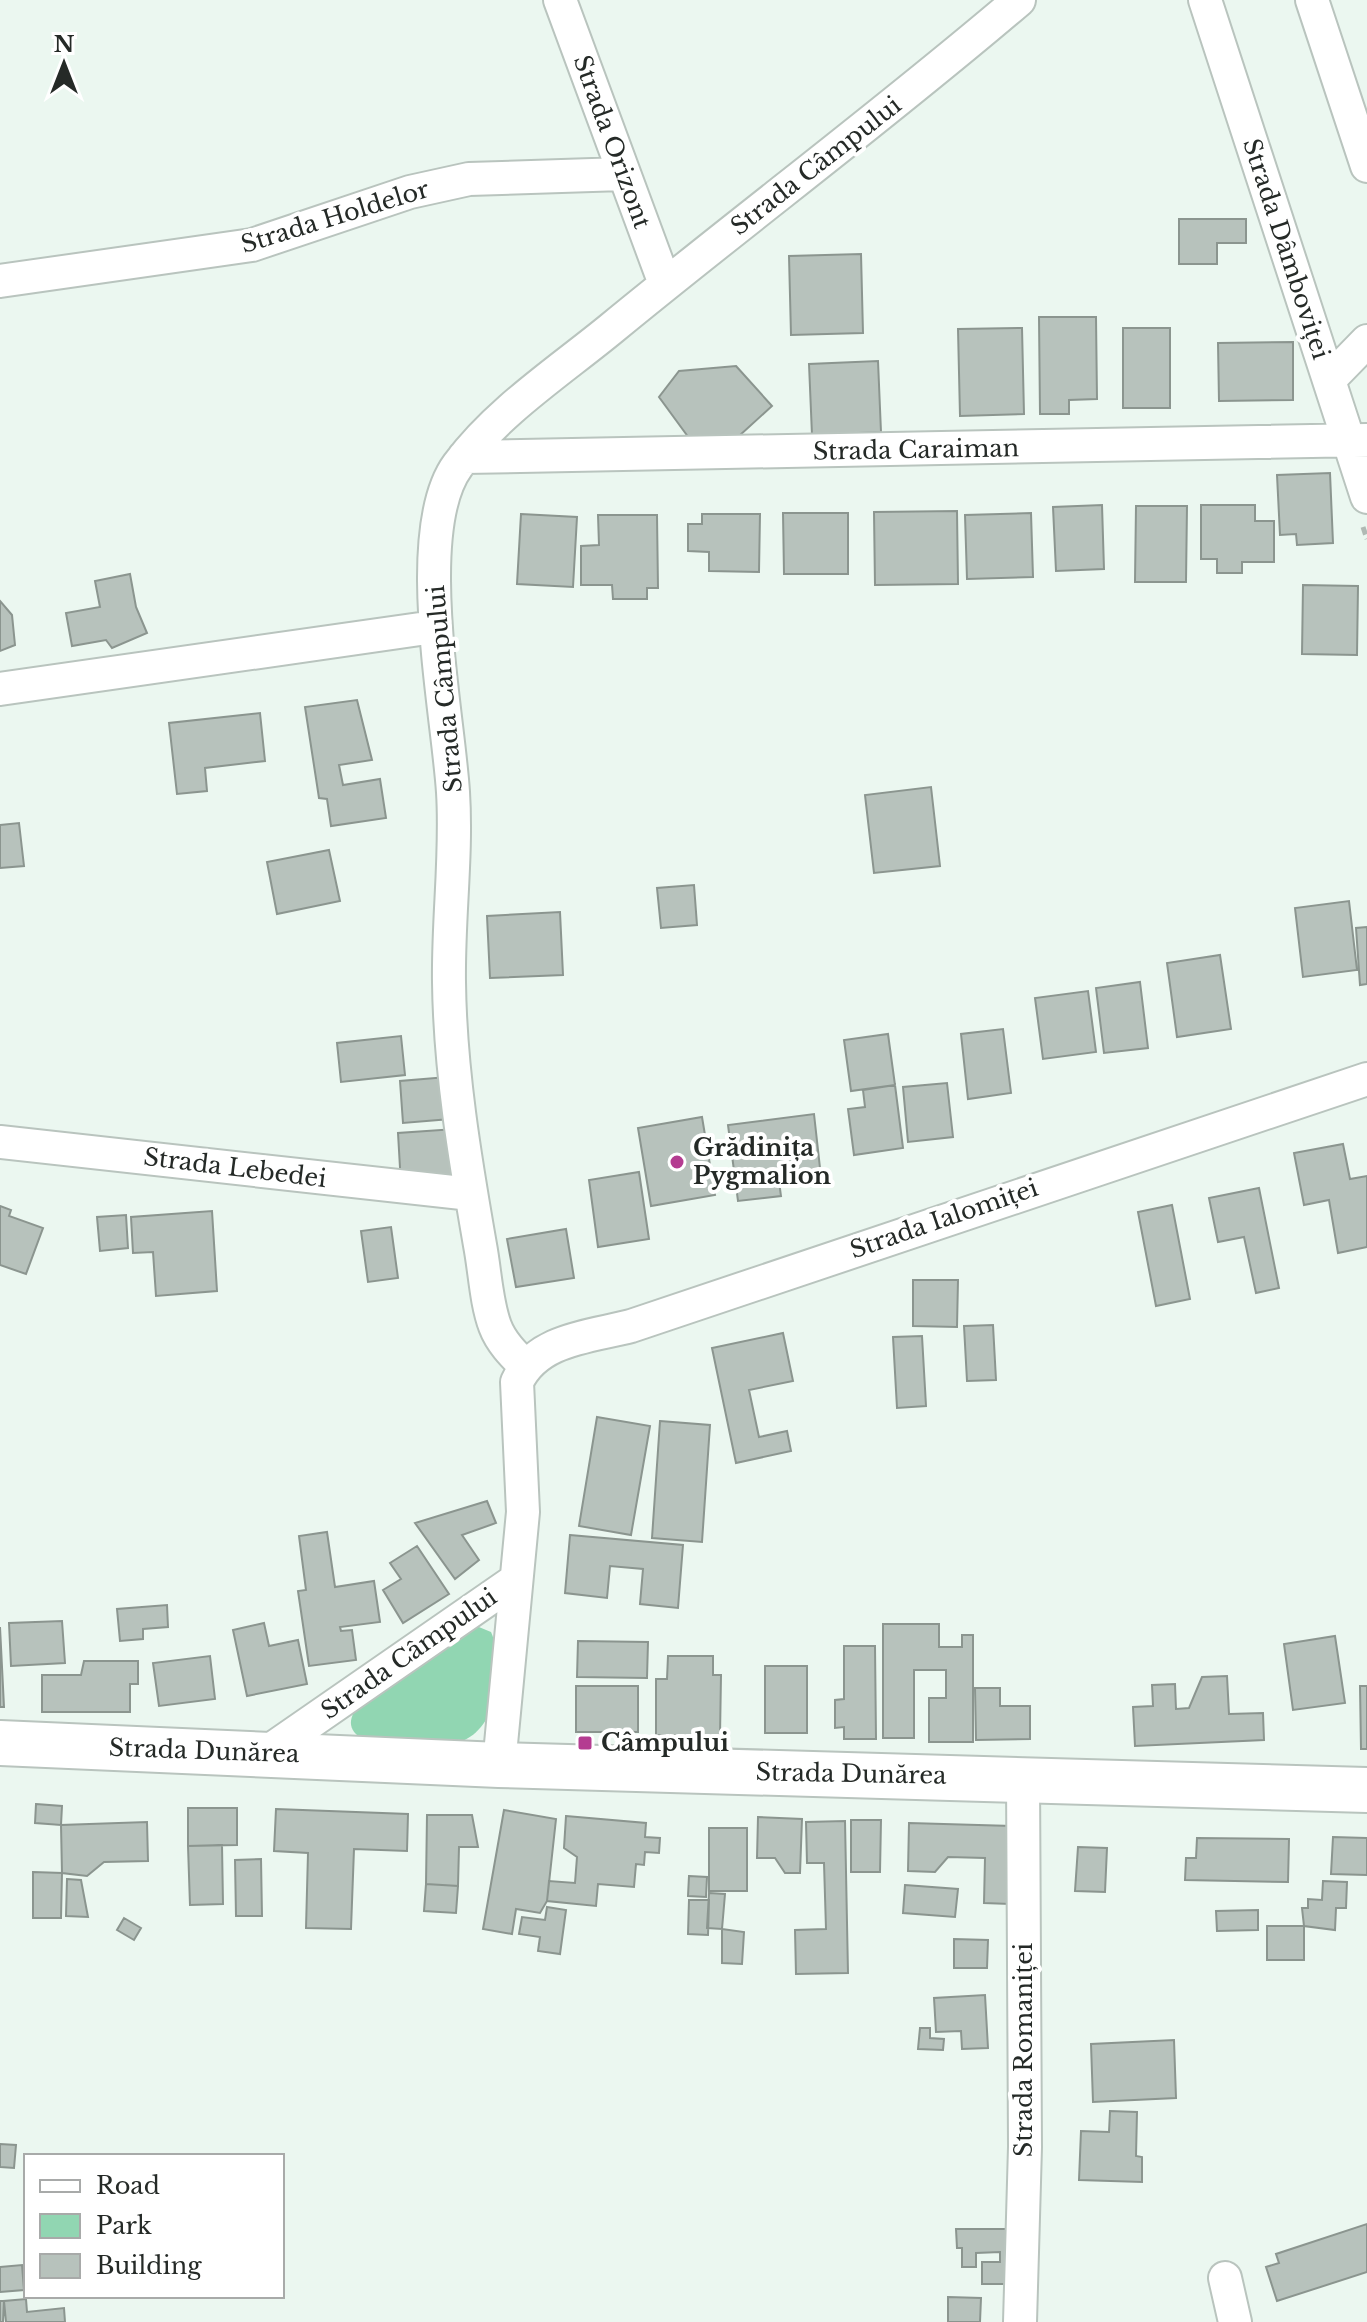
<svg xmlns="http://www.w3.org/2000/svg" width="1367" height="2322" viewBox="0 0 1367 2322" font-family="'Libre Baskerville',serif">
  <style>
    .green { fill: #91d6b2 }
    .building { fill: #b7c2bc; stroke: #8b958f; stroke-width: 2 }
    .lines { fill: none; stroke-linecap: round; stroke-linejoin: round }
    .street-casing { stroke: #b9c4be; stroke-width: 36 }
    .secondary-casing { stroke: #b9c4be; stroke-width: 48 }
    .path { stroke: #b0b9b4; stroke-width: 5; stroke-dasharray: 8 4; stroke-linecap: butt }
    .street { stroke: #fff; stroke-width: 32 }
    .secondary { stroke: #fff; stroke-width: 44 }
    .poi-dot { fill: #b43c91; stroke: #fff; stroke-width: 3 }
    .labels { text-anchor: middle; stroke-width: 8; stroke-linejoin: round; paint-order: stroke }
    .street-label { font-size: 24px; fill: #252a27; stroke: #fff }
    .poi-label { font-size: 24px; font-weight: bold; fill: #252a27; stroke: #fff; text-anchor: start }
  </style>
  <rect width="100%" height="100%" fill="#ebf7f0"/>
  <path class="green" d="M474,1625L491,1632C506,1666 499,1728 460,1742L364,1740C346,1730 348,1717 361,1703Z"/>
  <path class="building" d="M1179,219H1246V243H1217V264H1179Z
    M861,254L863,333L791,335L789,256Z
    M1039,317H1096L1097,399L1069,400V414H1040Z
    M1022,328L1024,414L960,416L958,329Z
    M1123,328H1170V408H1123Z
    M1293,342V400L1219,401L1218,343Z
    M878,361L881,432L812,435L809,364Z
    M736,366L772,406L739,436L689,438L659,397L679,371Z
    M1330,473L1333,543L1297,545L1296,534L1280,535L1277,475Z
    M1102,505L1104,569L1056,571L1053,507Z
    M1201,505H1255V521H1274V562H1242V573H1217V559H1201Z
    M1136,506H1187L1186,582H1135Z
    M957,511L958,584L875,585L874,512Z
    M783,513H848V574H784Z
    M1031,513L1033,577L967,579L965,515Z
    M521,514L577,517L573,587L517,584Z
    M702,514H760L759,572L709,571V552L688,551V524H702Z
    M598,515H657L658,588H647V599H613L612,585H581V546L599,545Z
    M130,574L136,607L147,633L112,648L106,640L72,646L66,613L100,607L95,581Z
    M1303,585L1358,586L1357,655L1302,654Z
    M0,601L12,615L15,645L0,651Z
    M357,700L372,760L339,765L343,785L380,779L386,818L331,826L327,799L319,798L305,707Z
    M260,713L265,761L205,768L207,791L177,794L169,723Z
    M931,787L940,866L874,873L865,795Z
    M19,823L24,866L0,868V825Z
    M329,850L340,901L277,914L267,862Z
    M694,885L697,925L661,928L657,888Z
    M1349,901L1357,970L1303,977L1295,908Z
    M560,912L563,975L490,978L487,916Z
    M1367,927V984L1360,985L1356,928Z
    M1220,955L1231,1029L1177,1037L1167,963Z
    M1140,982L1148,1048L1104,1053L1096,988Z
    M1088,991L1096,1052L1043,1059L1035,998Z
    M1003,1029L1011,1093L968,1099L961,1034Z
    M888,1034L895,1085L851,1091L844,1040Z
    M401,1036L405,1075L341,1082L337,1043Z
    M447,1077L450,1119L403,1123L400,1081Z
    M947,1083L953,1137L908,1142L903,1087Z
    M895,1085L903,1148L854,1155L848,1109L865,1107L863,1090Z
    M814,1114L820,1168L778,1174L781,1196L738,1201L728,1125Z
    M702,1117L715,1195L651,1206L638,1128Z
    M455,1129L458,1181L401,1185L398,1133Z
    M1343,1144L1350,1179L1367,1176V1247L1338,1253L1329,1200L1304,1205L1294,1153Z
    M639,1172L649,1239L598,1247L589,1180Z
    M1259,1188L1279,1288L1256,1293L1244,1237L1218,1242L1209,1198Z
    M1172,1205L1190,1299L1156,1306L1138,1212Z
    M0,1206L11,1210L9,1216L43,1228L26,1274L0,1265Z
    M212,1211L217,1291L156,1296L153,1252L133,1253L131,1217Z
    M126,1215L128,1248L100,1251L97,1217Z
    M391,1227L398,1278L368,1282L361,1231Z
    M566,1229L574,1278L516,1287L507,1239Z
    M913,1280H958L957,1327L913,1326Z
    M993,1325L996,1380L967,1381L964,1326Z
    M783,1333L793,1381L749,1390L759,1437L787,1431L791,1451L736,1463L712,1348Z
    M922,1336L926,1406L897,1408L893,1337Z
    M597,1417L650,1426L631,1535L579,1526Z
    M660,1421L710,1425L702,1542L652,1538Z
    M487,1501L496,1523L462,1535L479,1560L455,1579L415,1523Z
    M327,1532L335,1587L374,1581L380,1622L340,1627L341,1631L352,1630L356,1660L309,1666L298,1591L306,1590L299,1536Z
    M570,1535L683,1545L678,1608L640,1604L643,1569L610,1566L607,1598L565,1593Z
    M417,1546L449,1594L403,1623L383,1590L401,1579L390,1563Z
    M167,1605L168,1627L143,1629V1639L120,1641L117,1609Z
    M62,1621L65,1663L11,1666L9,1623Z
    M264,1623L269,1646L298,1640L307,1684L247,1696L233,1630Z
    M883,1624H939V1647H962V1635H973V1742H929V1698H946V1670H914V1738H883Z
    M0,1627L4,1707H0Z
    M1335,1636L1345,1703L1293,1710L1284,1644Z
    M578,1641L648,1642L647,1678L577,1677Z
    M844,1646H875L876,1739H844V1727L835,1728V1700L844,1699Z
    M210,1656L215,1699L159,1706L153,1663Z
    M668,1656H713V1675H721L720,1736L656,1735V1679H667Z
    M84,1661H138V1684H130V1712H42V1675H81Z
    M765,1666H807V1733H765Z
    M1227,1676L1229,1714L1263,1713L1264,1740L1135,1746L1133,1707L1153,1706L1152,1685L1175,1684L1176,1709L1189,1708L1202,1677Z
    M576,1686H638V1732H576Z
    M1360,1686H1367V1749H1361Z
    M975,1688H1000V1706H1030V1739L976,1740Z
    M36,1804L62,1806L61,1825L35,1823Z
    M188,1808H237V1845L188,1846Z
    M276,1809L408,1814L407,1851L354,1849L351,1929L306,1928L308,1853L274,1851Z
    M504,1810L556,1819L547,1901L540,1913L516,1909L512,1934L483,1929Z
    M427,1815H472L478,1847H459L458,1886L426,1884Z
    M566,1816L646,1823L645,1837L660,1838L659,1853L645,1852L644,1865L636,1864L634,1887L598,1884L596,1906L547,1901L549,1881L575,1883L577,1857L564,1848Z
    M758,1817L802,1819L800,1873H785L775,1858H757Z
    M851,1820H881L880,1872H851Z
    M845,1821L848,1973L796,1974L795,1930L826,1929L824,1863H807L806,1822Z
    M147,1822L148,1861L104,1862L87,1876L62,1873L61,1825Z
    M909,1823L1012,1826L1010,1904L984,1903L985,1858L948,1857L935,1872L908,1871Z
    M709,1828H747V1891H709Z
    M1333,1837L1367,1838V1875L1331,1874Z
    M1197,1838L1289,1839L1288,1882L1185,1880L1186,1858H1196Z
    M222,1845L223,1904L190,1905L188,1846Z
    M1078,1847L1107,1848L1105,1892L1075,1891Z
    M261,1859L262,1916H236L235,1860Z
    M33,1872L62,1873L61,1918H33Z
    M689,1876L707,1877L706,1897L688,1896Z
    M67,1879L81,1880L88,1917L66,1916Z
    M1323,1881L1347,1882L1346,1908H1336L1335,1930L1304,1926L1302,1908H1308V1899L1322,1900Z
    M426,1884L458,1886L456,1913L424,1911Z
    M905,1885L958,1889L955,1917L903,1913Z
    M709,1893L725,1894L722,1929L707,1928Z
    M689,1900H709L708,1935L688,1934Z
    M547,1907L566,1910L560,1954L538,1951L540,1937L519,1934L522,1917L545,1920Z
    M1258,1910V1930L1217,1931L1216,1911Z
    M124,1918L141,1928L134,1940L117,1930Z
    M1267,1926H1304V1960H1267Z
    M722,1929L744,1932L742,1964L722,1963Z
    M954,1939L988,1940L987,1968H954Z
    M985,1995L988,2048L962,2049L961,2031L936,2032L934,1998Z
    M920,2028H930V2038L944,2039L943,2050L918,2049Z
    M1174,2040L1176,2098L1093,2102L1091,2044Z
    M1110,2111L1137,2112L1136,2156L1142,2157V2182L1079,2180L1081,2131L1109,2132Z
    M0,2144L16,2145L14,2168L0,2167Z
    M1367,2224V2272L1277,2301L1266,2267L1279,2263L1276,2254Z
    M956,2229H1018V2284H982V2262H1000V2252L976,2253V2267H962V2248H957Z
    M22,2265L24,2290L0,2292V2267Z
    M948,2297L981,2298L980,2322H948Z
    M26,2299L27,2312L64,2308L65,2322H6L4,2301Z
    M0,2301H4L3,2322H0Z"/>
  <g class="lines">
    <defs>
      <path id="street" d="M560,0L665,284
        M1205,0L1367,497
        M1312,0L1367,166
        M0,281L252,245L410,192L469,179L623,174
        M1329,380L1367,341
        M464,457L1367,440
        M0,689L434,627
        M0,1142L471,1194
        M525,1366C513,1354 501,1342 495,1326C486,1302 485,1271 480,1245C465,1159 450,1070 449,982C448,918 457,855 453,792C448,713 410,530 458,465C498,411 561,370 612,328C747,217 887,113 1019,0
        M266,1753L513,1582
        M499,1765L523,1512L517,1382C537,1339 589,1337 631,1326L1367,1079
        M1225,2278L1235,2322
        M1020,2322L1025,2147L1023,1778"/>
      <path id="secondary" d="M0,1743L499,1765L1367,1790"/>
    </defs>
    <use href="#street" class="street-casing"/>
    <use href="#secondary" class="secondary-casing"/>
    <path class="path" d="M1363,527L1367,539"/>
    <use href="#street" class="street"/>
    <use href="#secondary" class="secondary"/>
  </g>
  <g class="poi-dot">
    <circle cx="677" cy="1162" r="8"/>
    <rect x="577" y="1735" width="16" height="16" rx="4"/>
  </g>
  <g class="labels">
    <g class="street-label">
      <text transform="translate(612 142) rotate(70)" y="8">Strada Orizont</text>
      <text transform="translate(816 166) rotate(-38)" y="8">Strada Câmpului</text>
      <text transform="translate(335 217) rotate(-17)" y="8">Strada Holdelor</text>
      <text transform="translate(1286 249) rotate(72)" y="8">Strada Dâmboviței</text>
      <text transform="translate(916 450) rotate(-1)" y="8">Strada Caraiman</text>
      <text transform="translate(445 689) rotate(-95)" y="8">Strada Câmpului</text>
      <text transform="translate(235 1168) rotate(7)" y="8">Strada Lebedei</text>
      <text transform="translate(944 1219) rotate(-19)" y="8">Strada Ialomiței</text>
      <text transform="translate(409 1654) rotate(-35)" y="8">Strada Câmpului</text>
      <text transform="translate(204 1751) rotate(2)" y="8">Strada Dunărea</text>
      <text transform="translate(851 1774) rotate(1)" y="8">Strada Dunărea</text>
      <text transform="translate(1024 2050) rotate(-90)" y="8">Strada Romaniței</text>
    </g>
    <g class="poi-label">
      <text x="693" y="1156">Grădinița<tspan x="693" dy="28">Pygmalion</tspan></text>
      <text x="601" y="1751">Câmpului</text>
    </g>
  </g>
  <rect x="24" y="2154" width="260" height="144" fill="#ffffff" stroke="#a8aaa9" stroke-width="2"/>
  <rect x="40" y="2180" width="40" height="12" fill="#ffffff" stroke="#a8aaa9" stroke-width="2"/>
  <text x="96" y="2194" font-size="24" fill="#252a27">Road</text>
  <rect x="40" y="2214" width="40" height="24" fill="#91d6b2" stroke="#a8aaa9" stroke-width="2"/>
  <text x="96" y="2234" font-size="24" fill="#252a27">Park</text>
  <rect x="40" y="2254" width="40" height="24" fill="#b7c2bc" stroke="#a8aaa9" stroke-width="2"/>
  <text x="96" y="2274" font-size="24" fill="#252a27">Building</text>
  <g transform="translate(64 64)" stroke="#ffffff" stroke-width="6" paint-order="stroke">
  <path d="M0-6L14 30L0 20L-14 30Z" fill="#252a27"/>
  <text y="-12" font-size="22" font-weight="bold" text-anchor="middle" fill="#252a27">N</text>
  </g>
</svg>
